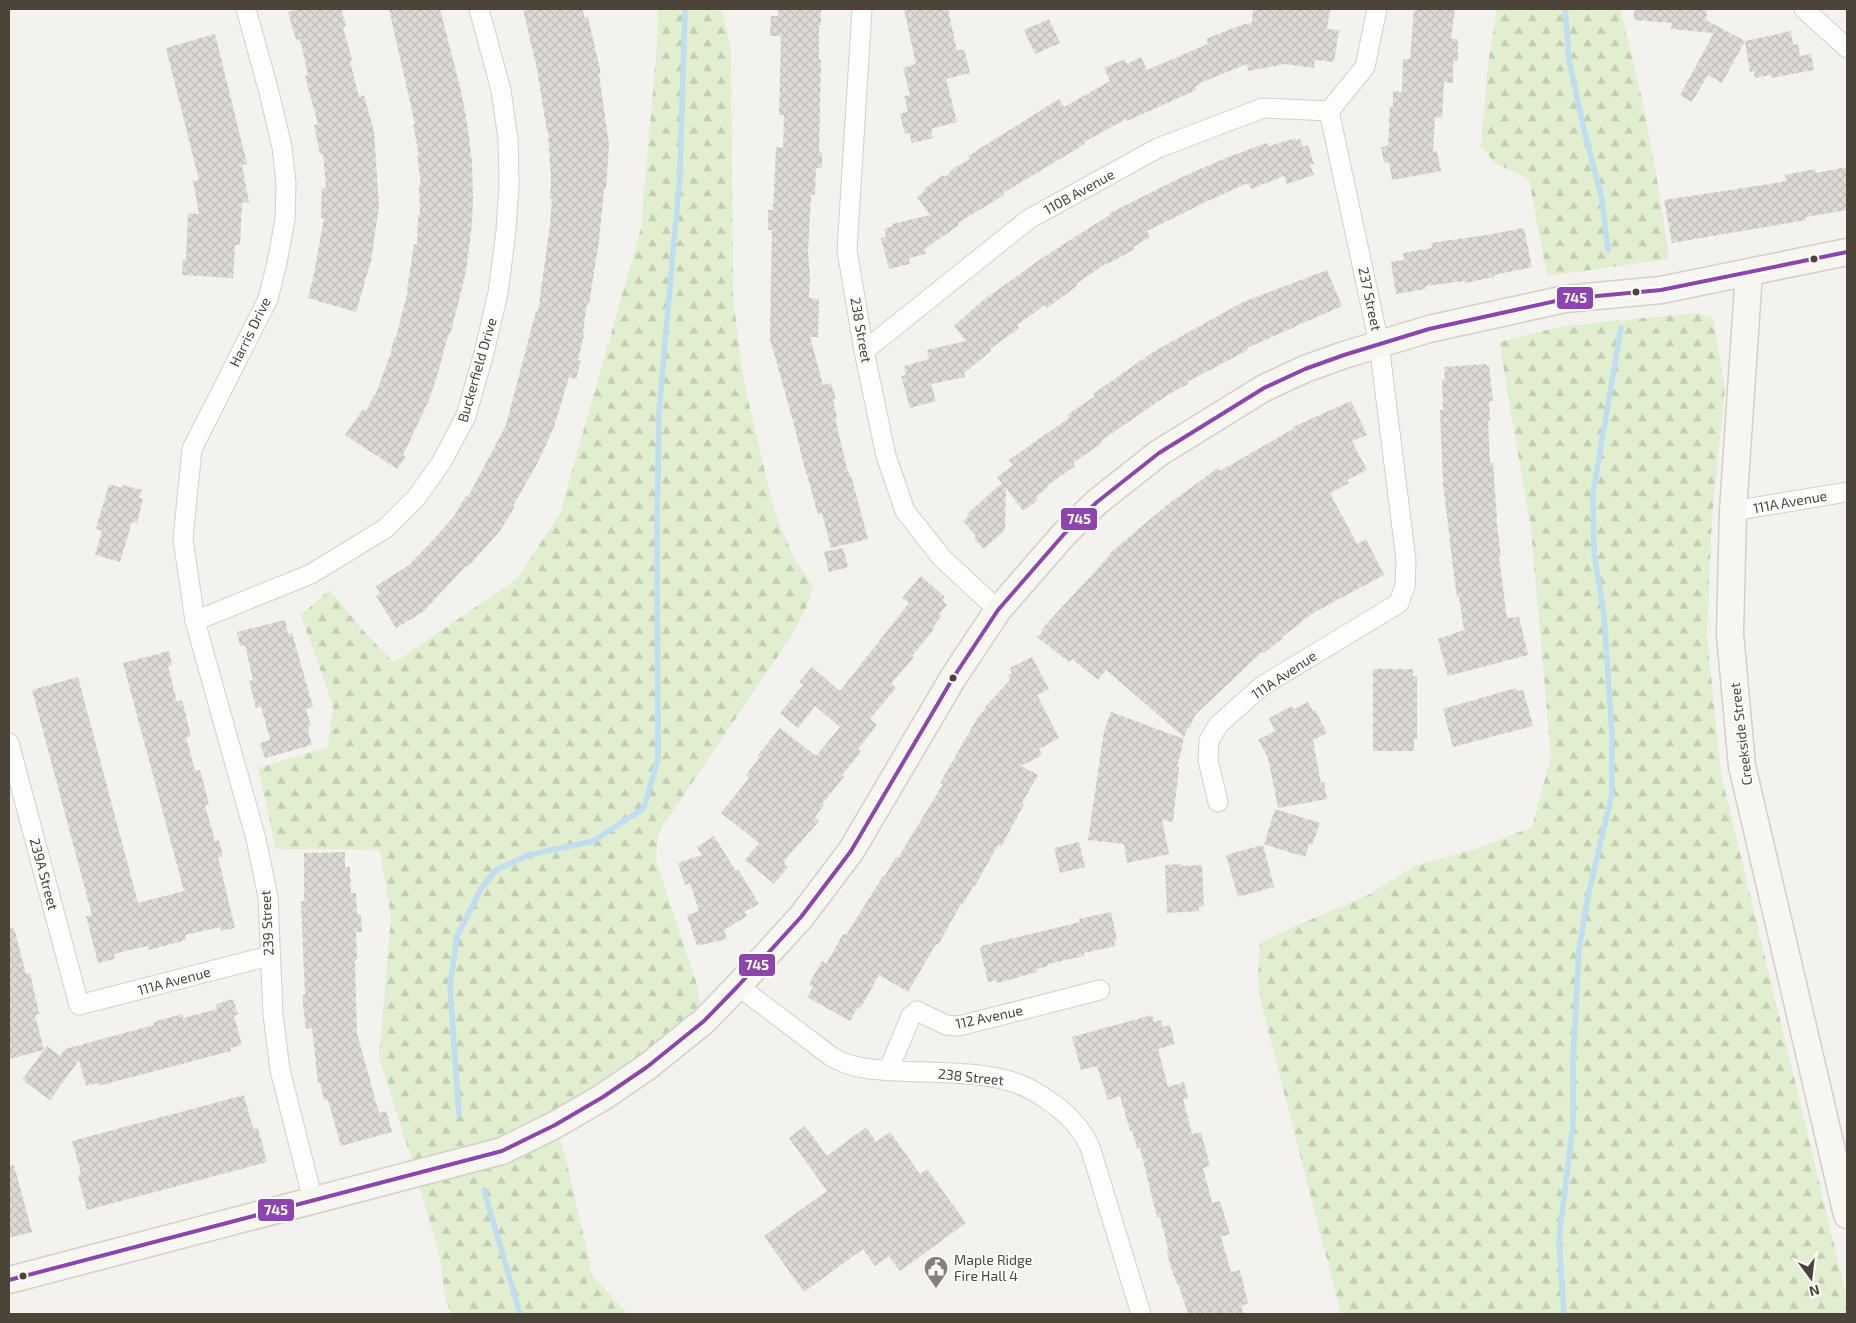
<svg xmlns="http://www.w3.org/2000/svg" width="1856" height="1323" viewBox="0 0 1856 1323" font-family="'Exo 2',sans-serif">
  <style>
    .forest { fill: url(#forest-firs) }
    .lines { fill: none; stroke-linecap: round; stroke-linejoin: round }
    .stream { stroke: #c0ddf1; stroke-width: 5.5 }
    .building { fill: url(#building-cross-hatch) }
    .street-casing { stroke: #d2d0cb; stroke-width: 21 }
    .secondary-casing { stroke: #d3cfc5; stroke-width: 29 }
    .street { stroke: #fdfdfc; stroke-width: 19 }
    .secondary { stroke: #f7f6f1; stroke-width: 26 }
    .bus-1-casing { stroke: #fff; stroke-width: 8 }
    .bus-1 { stroke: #8e44ad; stroke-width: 4 }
    .bus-dot { fill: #4b4439; stroke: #fff; stroke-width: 2 }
    .labels { text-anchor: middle; stroke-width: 4; stroke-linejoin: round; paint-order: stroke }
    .street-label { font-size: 14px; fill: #4b4439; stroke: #fff }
    .poi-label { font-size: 14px; fill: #4b4439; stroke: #fff; text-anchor: start }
    .line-badge { stroke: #fff; stroke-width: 2 }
    .badge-label { font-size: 14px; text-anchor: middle; font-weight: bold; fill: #fff }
  </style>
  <defs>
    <pattern id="forest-firs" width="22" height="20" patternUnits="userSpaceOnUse" patternTransform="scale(1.25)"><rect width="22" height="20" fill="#e1eecf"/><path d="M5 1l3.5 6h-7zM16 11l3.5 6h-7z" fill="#c3cdb2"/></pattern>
    <pattern id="building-cross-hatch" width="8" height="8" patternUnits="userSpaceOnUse" patternTransform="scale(1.25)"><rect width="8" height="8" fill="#dedbd6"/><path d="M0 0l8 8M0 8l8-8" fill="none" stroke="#c0bdb8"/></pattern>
  </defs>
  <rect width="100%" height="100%" fill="#f4f2ee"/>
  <path class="forest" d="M658,9H722L731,49L733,298L744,383L774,510L794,558L813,587L807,606L791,637L662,827L657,840L656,861L696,982L704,1021L555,1125L565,1155L593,1277L625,1310L627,1314H451L445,1297L439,1253L416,1174L379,1057L391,917L380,850L276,849L258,768L328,747L333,706L301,615L330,590L360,627L394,663L518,578L560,513L641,228L657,45Z
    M1497,9H1620C1642,91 1658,174 1669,259L1547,276L1529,179L1495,163L1481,146L1488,64Z
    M1697,313L1713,318L1725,389L1712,516L1707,636L1721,774L1847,1298V1314H1341L1261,1003L1258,977L1260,943L1291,928L1368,895L1416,865L1476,849L1532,827L1551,757L1531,529L1499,342L1564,326Z"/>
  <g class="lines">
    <path class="stream" d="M1565,9L1569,60L1584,130L1602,199L1608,250
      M459,1114L450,986L457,936L481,889L496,870L529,855L593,841L644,808L658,759L657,528L659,411L680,174L685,9
      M484,1190L520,1314
      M1564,1314L1559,1240L1573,1123V1063L1579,949L1588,896L1612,794V735L1604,615L1594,553L1593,493L1621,328"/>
  </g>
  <path class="building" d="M299,9H341L346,26L343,27L352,60L350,61L359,97L364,95L374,131L379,206L371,261L356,312L308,298L313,279L324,218H321L322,188H326L323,154H320L314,125L318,124L305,76L308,75L300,39L296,40L288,12Z
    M389,9H440L461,91L467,122L472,162L473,197L472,224L466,271L459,300L450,335H448L438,373L429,400L403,455L406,457L397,469L345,435L363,409L366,411L374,395L375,396L391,353L394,337L396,338L408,290H407L414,244L417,245L418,215H420L419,185H421L417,155H419L413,125L415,124Z
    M523,9H582L585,18L588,17L601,74H599L609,145L606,189H604L599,241L589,304L587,303L583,334L584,335L578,360L581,361L576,379L569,377L554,427L537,464L513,506L515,507L500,531L468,567L466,566L423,612L396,628L376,596L380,593L376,586L409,565L434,539L454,516L466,496L468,497L506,425L536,311L538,312L550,225L552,199H550L551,179L548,131H547L537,69Z
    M778,9H821V25H819V60H821L819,152H822V168H816L815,195H811L808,254L810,274L809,298L819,299L818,337H810L823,385L831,383L836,399L833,400L837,417H836V422L847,469L852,479L868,539L831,548L822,513L818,515L807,474H806L793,421L770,339L772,230H768V210H773L776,147L783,148L784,115H779L781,36H770L771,16H778Z
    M904,9H948L957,51L964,49L970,73L946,79L957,122L931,129L933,138L912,143L909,133L905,134L900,114L908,111L904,96L910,95L903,68L916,64Z
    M1253,9H1330L1327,29L1339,30L1334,62L1315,60L1314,68L1285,64L1248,71L1247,64L1200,83V84L1195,87L1196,90L1127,121L1126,119L1084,142L1085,144L1003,193L1004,195L958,223L959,225L925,249L926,254L909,258L910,264L889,269L881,238L886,237L884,229L893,226L892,224L930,215L917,197L925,191L924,189L943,175L945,177L954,168L970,159L968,156L1059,99L1064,107L1110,81L1104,68L1125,59L1127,64L1141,57L1147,70L1208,44L1206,39L1241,25L1252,23Z
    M1414,9H1455L1451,39H1458V61H1453V83L1444,82L1442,118L1435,117L1433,152L1437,151L1441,171L1392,180L1389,162L1384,163L1381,147L1388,146L1390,107H1393V91L1402,92L1403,59H1410Z
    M1634,9H1707L1706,20L1745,41L1791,31L1793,45L1798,44L1800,56L1811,54L1814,70L1772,78L1771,75L1755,78L1754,71L1750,72L1745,41L1722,83L1708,75L1692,102L1680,95L1714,33L1671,29L1672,23L1634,20Z
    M1049,19L1060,43L1035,54L1024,30Z
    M215,34L247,164L242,165L249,202L242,203L240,245H235L233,278L182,275L183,259L186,260L188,213L199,214L193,181L199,180L166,48Z
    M1296,138V140L1300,139L1303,147L1308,145L1314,164L1310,165L1314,175L1287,184L1284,176L1251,189L1248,183L1212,199L1147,231L1150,237L1133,247L1135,249L1108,264L1107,263L1076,284L1077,286L1047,308L1045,305L1017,325L1019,328L990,349L991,351L964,373L965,377L931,384L936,401L910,408L901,376L906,375L904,366L929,359L927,350L966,341L954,326L981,302L1039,260L1111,214L1110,213L1182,177L1228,157L1267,143L1269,146Z
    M1847,167V210L1806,217V220L1672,243L1664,200L1770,184L1786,181L1785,175L1815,169L1816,173Z
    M1524,228L1532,267L1494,275V277L1465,283L1464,281L1426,286V289L1396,294L1391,262L1404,260L1403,253L1432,248L1431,243L1486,235Z
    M1327,270L1342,306L1247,348L1248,350L1187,382L1188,384L1166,396L1101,441L1102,443L1073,463L1075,466L1047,486L1048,487L1036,497L1038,500L1023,511L1006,488L1005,530L984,549L974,539L976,536L963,521L969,516L967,514L1002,483L997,477L1013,465L1009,460L1069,418L1067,415L1095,396L1093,394L1153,352L1241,303Z
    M1486,364L1487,366H1489L1493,401H1489L1490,421H1488L1490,463H1493L1497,518H1496L1501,556L1499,557L1507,618L1519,617L1528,655L1448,676L1438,639L1464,630L1459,597H1457L1453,567L1443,483L1440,410H1443L1442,379H1445L1444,367Z
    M1351,401L1367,435L1352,441L1367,470L1347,480L1349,483L1330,493L1357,544L1366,539L1384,575L1313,613L1282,637L1283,638L1264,653L1262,652L1195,715L1190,728L1188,727L1184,737L1106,670L1098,680L1072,659L1069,662L1037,637L1043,631L1041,630L1110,555L1109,554L1167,505L1218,468L1220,471L1293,429V427Z
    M109,484L122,488L123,485L142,490L139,498L143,499L137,523L132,522L120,562L95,555L102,531L96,529Z
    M843,548L848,567L829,572L824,552Z
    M921,576L945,597L942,600L947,605L939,614L942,616L932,628L934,629L912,656L914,657L891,684L896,688L870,719L877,725L858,749L861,752L842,775L844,777L822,804L824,805L815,817L819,821L784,861L786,862L784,864L788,867L774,884L745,860L759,843L721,813L749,778L746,775L760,757L758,755L780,728L816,756L840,727L815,706L798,728L780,713L803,685L799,682L812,667L840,691L909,603L902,598Z
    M285,620L288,634L292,633L313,707L306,709L311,726L308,727L309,730L308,731L312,745L265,758L260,743L270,740L261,706L256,708L249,681L253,680L245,645L240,646L237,632Z
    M169,651L172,665L168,666L177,702L182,700L191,736L186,737L190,752L195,771L200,770L209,804L205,805L215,841L219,840L223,856L218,857L235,928L221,931L220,927L185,935L186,940L149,950L148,946L129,950L114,954L115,959L98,963L86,916L92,915L32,690L78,677L138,903L184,891L123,663Z
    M1032,657L1049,689L1037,695L1059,738L1039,749L1042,755L1021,766L1038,775L1022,803L1024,804L1001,847L998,845L975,886L974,885L962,905L961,904L938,945L936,944L908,992L879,975L860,1009L858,1007L850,1021L807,997L813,987L809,984L822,961L826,964L843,934L846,935L883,876L884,877L896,857L898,858L943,784L940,783L978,717L986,708L985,707L1010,680L1008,675L1012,673L1010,668Z
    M1373,669H1413V676H1417V739H1414V751H1373Z
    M1516,688L1517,691L1523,690L1533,726L1453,747L1443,709Z
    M1308,702L1313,711L1315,710L1327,733L1313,740L1321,783L1324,782L1327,799L1278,808L1268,758L1258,740L1275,731L1269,718L1292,706L1294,709Z
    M1111,712L1184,739L1177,767H1179L1173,822L1162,820L1169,854L1127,863L1124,844L1088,840L1104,731Z
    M1275,809L1320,823L1312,845L1309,844L1305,857L1264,844Z
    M714,836L736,871L738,869L759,904L744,912L747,916L724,930L727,939L697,946L687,915L699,911L690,883L685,885L678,863L702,855L697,847Z
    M1079,842L1085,867L1060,873L1054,848Z
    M1263,845L1274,887L1238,897L1226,855Z
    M345,852V867H350L351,893H356L357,914H361L362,932H356L357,960H355L357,1033L379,1113L386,1111L392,1132L341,1146L328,1100H324L320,1082L318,1083L312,1028L306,1029L303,1005V995H305L301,901H304V853Z
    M1182,864V866L1202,865L1204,906L1199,907V911L1167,913L1165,865Z
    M1111,912L1117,940L1114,941L1115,946L1084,953V956L1048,964V966L1036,969L1037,972L997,983L996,980L988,982L980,948H982L981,946L1080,922L1079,919Z
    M14,928L26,974L30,973L39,1014L35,1015L44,1050L9,1059V929Z
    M233,999L238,1014L234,1016L242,1045L230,1048L231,1051L98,1086V1083L86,1086L79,1060L50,1100L22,1080L47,1046L60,1056L65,1049L154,1025L153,1022L182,1014L183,1018L217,1009L216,1004Z
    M1152,1015L1154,1022L1161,1020L1163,1027L1170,1025L1175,1044L1158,1049L1168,1087L1184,1082L1188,1098L1183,1099L1192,1134L1201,1132L1210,1166L1203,1168L1212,1203L1220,1201L1230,1234L1221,1237L1231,1272L1240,1270L1248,1303L1241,1306L1243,1314H1188L1179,1286H1178L1171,1268L1167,1252H1169L1160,1217H1157L1140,1148H1137L1132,1130L1130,1131L1120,1096L1108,1100L1097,1066L1081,1070L1072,1037Z
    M244,1095L253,1128H258L267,1162L87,1210L78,1176L81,1173L72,1141Z
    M805,1126L827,1156L866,1127L876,1142L890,1132L920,1174L927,1169L966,1223L900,1271L889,1256L875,1266L863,1249L804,1292L764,1236L827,1191L789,1138Z
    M14,1165L32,1232L9,1238V1166Z"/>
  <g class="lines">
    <defs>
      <path id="street" d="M246,9L269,92L282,147L286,183L285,219L277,263L268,299L192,449L183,539L195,621L256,839L268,897L273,1014L280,1070L313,1200
        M862,9L847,250L864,351L886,456L905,511L942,558L998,610
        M1804,9L1847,48
        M1329,111L1365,67L1377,9
        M864,351L1029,219L1158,148L1263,108L1329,111
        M1733,511L1847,492
        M195,621L311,574L386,528L416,498L441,463L466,416L484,353L498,293L506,231L509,185L508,139L501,90L479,9
        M9,743L79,1005L269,956
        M1218,802L1208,760L1209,741L1218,725L1262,686L1399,603L1405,586L1406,560L1379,344L1329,111
        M738,986L832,1057C853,1069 874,1070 898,1071C936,1073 980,1071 1016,1083C1028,1087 1039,1094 1049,1101C1067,1113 1083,1130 1091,1150L1141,1314
        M888,1071L911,1016L917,1011L946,1025L959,1026L1100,990"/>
      <path id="secondary" d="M1749,272L1733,511L1730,634L1742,766L1847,1215
        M9,1280L502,1151L555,1125L603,1097L647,1067L704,1021L738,986L801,917L851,851L953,678L998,610L1065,533L1097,502L1159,453L1264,388L1305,369L1344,355L1429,329L1565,299L1661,290L1847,252"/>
    </defs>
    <use href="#street" class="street-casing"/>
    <use href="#secondary" class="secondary-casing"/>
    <use href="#street" class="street"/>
    <use href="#secondary" class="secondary"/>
    <defs>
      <path id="bus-1" d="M9,1280L502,1151L555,1125L603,1097L647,1067L704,1021L738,986L801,917L851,851L953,678L998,610L1065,533L1097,502L1159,453L1264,388L1305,369L1344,355L1429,329L1565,299L1661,290L1847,252"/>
    </defs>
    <use href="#bus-1" class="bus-1-casing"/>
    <use href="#bus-1" class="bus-1"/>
  </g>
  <defs>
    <symbol id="civic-pin" viewBox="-11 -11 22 30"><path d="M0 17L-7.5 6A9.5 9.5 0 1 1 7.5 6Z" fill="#868178" stroke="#fff"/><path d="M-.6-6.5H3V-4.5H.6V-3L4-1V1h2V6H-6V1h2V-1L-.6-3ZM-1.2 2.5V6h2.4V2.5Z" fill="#fff"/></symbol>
  </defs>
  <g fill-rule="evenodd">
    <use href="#civic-pin" x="922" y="1254" width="28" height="38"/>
  </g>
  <g class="bus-dot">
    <circle cx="1814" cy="259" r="4.5"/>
    <circle cx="1636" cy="292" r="4.5"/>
    <circle cx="953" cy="678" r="4.5"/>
    <circle cx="23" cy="1276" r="4.5"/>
  </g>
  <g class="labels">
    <g class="street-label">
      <text transform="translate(1079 192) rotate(-29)" y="5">110B Avenue</text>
      <text transform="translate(1370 299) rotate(78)" y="5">237 Street</text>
      <text transform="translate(861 330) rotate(80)" y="5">238 Street</text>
      <text transform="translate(250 332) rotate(-64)" y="5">Harris Drive</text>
      <text transform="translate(477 370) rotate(-74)" y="5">Buckerfield Drive</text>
      <text transform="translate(1790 502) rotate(-10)" y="5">111A Avenue</text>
      <text transform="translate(1284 675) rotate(-34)" y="5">111A Avenue</text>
      <text transform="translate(1741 734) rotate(-97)" y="5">Creekside Street</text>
      <text transform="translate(44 874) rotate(75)" y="5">239A Street</text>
      <text transform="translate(267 923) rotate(-93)" y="5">239 Street</text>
      <text transform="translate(174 981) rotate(-15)" y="5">111A Avenue</text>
      <text transform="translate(989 1017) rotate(-12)" y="5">112 Avenue</text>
      <text transform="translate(971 1077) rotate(6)" y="5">238 Street</text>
    </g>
    <g class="poi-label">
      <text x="954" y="1265">Maple Ridge<tspan x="954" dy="16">Fire Hall 4</tspan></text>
    </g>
  </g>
  <g class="line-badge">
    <rect x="1556" y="286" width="38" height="24" rx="5" fill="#8e44ad"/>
    <rect x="1060" y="507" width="38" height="24" rx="5" fill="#8e44ad"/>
    <rect x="738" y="953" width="38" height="24" rx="5" fill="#8e44ad"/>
    <rect x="257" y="1198" width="38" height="24" rx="5" fill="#8e44ad"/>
  </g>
  <g class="badge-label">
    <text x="1575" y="303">745</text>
    <text x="1079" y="524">745</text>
    <text x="757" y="970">745</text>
    <text x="276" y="1215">745</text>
  </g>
  <rect width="1856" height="1323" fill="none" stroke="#4b4439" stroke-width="20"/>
  <g transform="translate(1811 1278) rotate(165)" stroke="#ffffff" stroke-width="4" paint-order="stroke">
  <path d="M0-4L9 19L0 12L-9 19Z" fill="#4b4439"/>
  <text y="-8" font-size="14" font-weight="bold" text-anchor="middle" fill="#4b4439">N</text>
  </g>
</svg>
